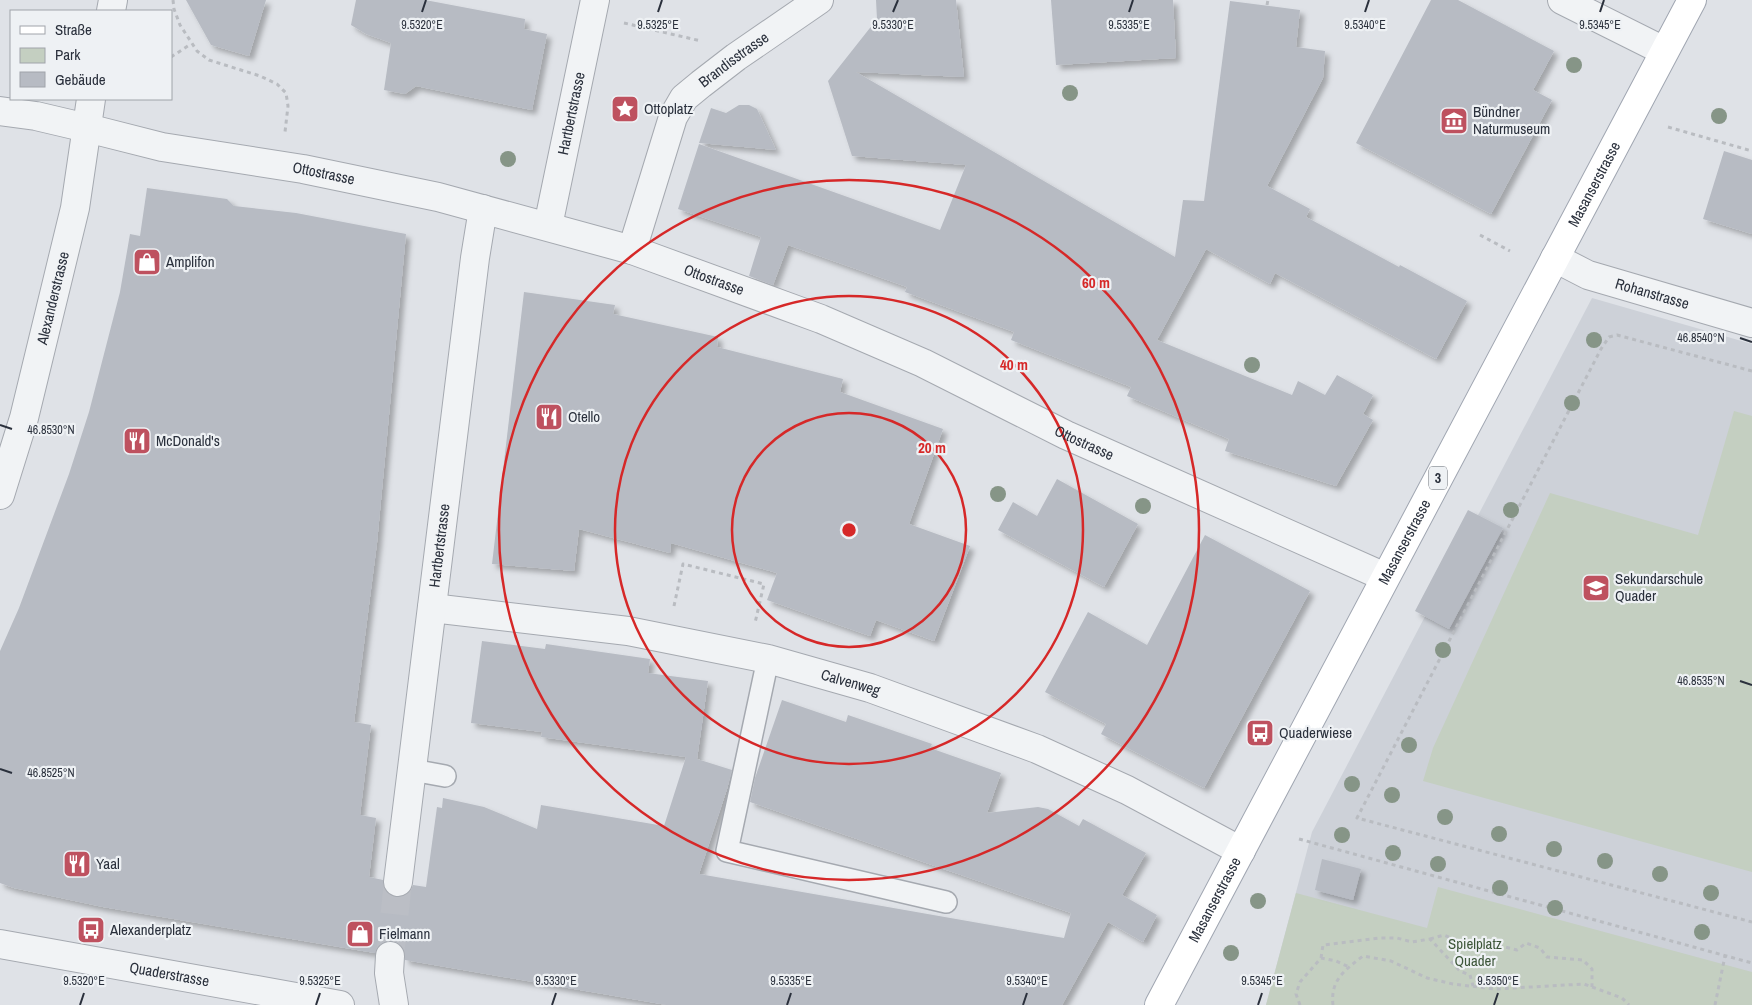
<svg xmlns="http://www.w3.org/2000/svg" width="1752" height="1005" viewBox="0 0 1752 1005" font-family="'Archivo Narrow',sans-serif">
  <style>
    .built { fill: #cdd1d8 }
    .green { fill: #c4cfc1 }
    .building { fill: #b7bbc3; filter: url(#shadow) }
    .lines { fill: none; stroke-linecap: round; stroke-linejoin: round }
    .street-tunnel { stroke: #bbbec5; stroke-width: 28; stroke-dasharray: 28 14; stroke-linecap: butt }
    .lane-casing { stroke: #a5a9b0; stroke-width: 24 }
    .street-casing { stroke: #a5a9b0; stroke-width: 30 }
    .primary-casing { stroke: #a0a6b1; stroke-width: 30 }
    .path { stroke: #b9bcc1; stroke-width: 3; stroke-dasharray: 4 4; stroke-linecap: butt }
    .lane { stroke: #f1f3f5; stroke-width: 21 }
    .street { stroke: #f1f3f5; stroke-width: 28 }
    .primary { stroke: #fff; stroke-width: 28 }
    .tree { fill: #869587 }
    .ticks { fill: none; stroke: #2a303c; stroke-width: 2 }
    .ring { fill: none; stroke: #d62828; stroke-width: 2.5 }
    .labels { text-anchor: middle; stroke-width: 4.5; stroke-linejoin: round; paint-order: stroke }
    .shield { fill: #eef1f4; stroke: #656a73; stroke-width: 1 }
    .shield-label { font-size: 14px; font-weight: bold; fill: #2a303c }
    .street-label { font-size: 15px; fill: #2a303c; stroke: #eef1f4 }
    .poi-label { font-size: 15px; fill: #2a303c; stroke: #eef1f4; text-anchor: start }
    .park-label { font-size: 15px; fill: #3d5639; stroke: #eef1f4 }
    .ticks-label { font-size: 12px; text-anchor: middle; fill: #2a303c; stroke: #eef1f4; stroke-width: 4.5; stroke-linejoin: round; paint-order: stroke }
    .centre { fill: #d62828; stroke: #eef1f4; stroke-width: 2.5 }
    .ring-label { font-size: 15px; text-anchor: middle; font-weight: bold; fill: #d62828; stroke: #eef1f4; stroke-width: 4.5; stroke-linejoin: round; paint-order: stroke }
  </style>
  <defs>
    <filter id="shadow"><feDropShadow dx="4.5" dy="4.5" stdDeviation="2.5" flood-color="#0004"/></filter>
  </defs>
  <rect width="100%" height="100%" fill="#dfe2e7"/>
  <path class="built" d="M1592,298L1752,344V1005H1266L1312,832Z"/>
  <path class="green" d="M1734,411L1752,416V872L1423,781L1433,748L1550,493L1698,535Z
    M1438,887L1752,972V1005H1266L1296,893L1427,928Z"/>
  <path class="building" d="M186,0H266L249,56L211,45Z
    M356,0H425L525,19L524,29L547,34L532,110L416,86L405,94L384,90L391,43L366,34L351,25Z
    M876,0H956L964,77L856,72L1175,257L1183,200L1204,201L1230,1L1300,10L1296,47L1325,51L1323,78L1267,186L1310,209L1306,217L1399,267L1400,265L1467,301L1436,359L1275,273L1270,284L1206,249L1157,340L1292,395L1298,381L1325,395L1337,375L1373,395L1363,414L1373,420L1336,486L1225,451L1229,439L1127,396L1131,387L1011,340L1014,332L905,292L907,287L788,245L773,285L749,276L761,237L678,209L699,144L940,230L966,165L852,156L828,81L877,19Z
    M1051,0H1173L1176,58L1056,65Z
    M1431,0H1458L1554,51L1533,90L1552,100L1491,214L1356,143Z
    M739,105H749L757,109L776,150L699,143L711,108L726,113Z
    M1724,151L1752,160V234L1703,219Z
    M147,188L227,199L234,206L296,213L406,234L377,543L354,722L371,725L360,815L376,818L369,877L383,880L384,889L389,895L396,897H404L410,892L413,885L426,887L437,807L442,808L443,798L484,807L537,829L541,805L664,826L686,757L541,737L542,732L471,723L482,641L545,649L546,644L650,659L648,673L708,681L697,759L732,770L727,789L699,874L1064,938L1071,913L750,802L755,778L782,700L846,722L848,715L932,744L930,748L1001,773L987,813L1038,807L1048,809L1079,826L1083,819L1146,853L1122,895L1157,915L1143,942L1108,922L1062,1005H667L405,960L404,949L398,943L391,940L383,942L377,947L375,953L103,907L14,888L0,883V651L19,608L69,474L89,412L120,292L130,234L140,236Z
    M524,292L615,305L613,314L718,337L717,347L843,379L840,392L943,429L909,524L970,546L934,641L876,620L870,636L767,600L777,573L671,543L670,553L579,529L574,571L492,564Z
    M1057,479L1138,524L1104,587L998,530L1013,502L1037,516Z
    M1468,510L1503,528L1449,629L1415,611Z
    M1205,535L1310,591L1204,788L1101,734L1106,724L1045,692L1088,612L1147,645Z
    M1322,859L1361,869L1353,900L1315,890Z"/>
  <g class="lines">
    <path class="street-tunnel" d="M390,956L398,882"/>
    <defs>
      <path id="lane" d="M768,659L727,851L946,902
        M412,770L445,776"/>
      <g id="street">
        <path d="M1562,0L1664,51"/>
        <path d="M111,11L113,0"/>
        <path id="s1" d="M0,111L36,116L87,128L162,147L303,169L438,197L632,250L821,319L923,363L1066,435L1385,577"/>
        <path id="s2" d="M548,226L595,0"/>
        <path id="s3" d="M632,250L673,117L684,98L701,84L736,57L819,0"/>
        <path id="s4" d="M1555,258L1588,275L1752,323"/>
        <path id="s5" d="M0,495L24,418L75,208L91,99"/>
        <path id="s6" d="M432,608L628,631L768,659L870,688L1037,749L1127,790L1241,851"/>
        <path id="s7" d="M398,882L475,258L483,209"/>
        <path id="s8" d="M0,944L340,1005"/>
        <path d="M390,956L389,973L394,1005"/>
      </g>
      <g id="primary">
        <path id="s9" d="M1159,1005L1692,0"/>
      </g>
    </defs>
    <use href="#lane" class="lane-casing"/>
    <use href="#street" class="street-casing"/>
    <use href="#primary" class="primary-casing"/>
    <path class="path" d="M173,0L174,9L180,25L197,51L209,60L260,76L277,84L286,93L288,106L285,132
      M1267,5L1268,0
      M624,23L701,41
      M171,57L191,44
      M1668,127L1752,151
      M1480,235L1510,251
      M1752,371L1617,335L1609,337L1601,349L1357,818L1752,922
      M674,606L683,564L764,584L755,623
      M1299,839L1752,963
      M1430,939L1444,935L1468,945L1481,941L1517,950L1526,943L1540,948L1547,957L1583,960L1592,969V987
      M1321,958L1323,945L1380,938H1397L1412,942L1430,939L1460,971L1470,975L1473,986
      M1300,1005L1296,994L1300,982L1321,958L1336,961L1349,967
      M1333,1005C1330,980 1345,970 1363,956L1391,961L1427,978L1453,984L1495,989L1584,984L1622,998L1629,1005
      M1715,1005L1725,956"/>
    <use href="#lane" class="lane"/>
    <use href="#street" class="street"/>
    <use href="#primary" class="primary"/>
  </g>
  <g class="tree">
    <circle cx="1574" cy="65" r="8"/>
    <circle cx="1070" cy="93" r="8"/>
    <circle cx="1719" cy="116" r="8"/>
    <circle cx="508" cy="159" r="8"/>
    <circle cx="1594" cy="340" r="8"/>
    <circle cx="1252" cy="365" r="8"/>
    <circle cx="1572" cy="403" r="8"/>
    <circle cx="998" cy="494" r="8"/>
    <circle cx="1143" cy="506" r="8"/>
    <circle cx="1511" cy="510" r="8"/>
    <circle cx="1443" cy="650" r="8"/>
    <circle cx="1409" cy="745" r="8"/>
    <circle cx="1352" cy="784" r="8"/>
    <circle cx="1392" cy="795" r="8"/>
    <circle cx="1445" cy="817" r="8"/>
    <circle cx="1499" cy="834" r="8"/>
    <circle cx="1342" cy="835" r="8"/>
    <circle cx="1554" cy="849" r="8"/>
    <circle cx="1393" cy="853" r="8"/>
    <circle cx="1605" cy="861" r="8"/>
    <circle cx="1438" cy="864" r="8"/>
    <circle cx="1660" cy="874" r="8"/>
    <circle cx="1500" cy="888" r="8"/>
    <circle cx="1711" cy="893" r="8"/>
    <circle cx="1258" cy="901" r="8"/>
    <circle cx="1555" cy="908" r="8"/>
    <circle cx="1702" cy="932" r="8"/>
    <circle cx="1231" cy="953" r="8"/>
  </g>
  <path class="ticks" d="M422,12L426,0M658,12L662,0M893,12L898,0M1129,12L1133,0M1365,12L1369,0M1600,12L1604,0M1740,338L1752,342M0,425L12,429M1740,681L1752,685M0,769L12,773M80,1005L84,993M316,1005L320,993M552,1005L556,993M787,1005L791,993M1023,1005L1027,993M1258,1005L1262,993M1494,1005L1498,993"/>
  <g class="ring">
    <circle cx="849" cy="530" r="117"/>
    <circle cx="849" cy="530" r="234"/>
    <circle cx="849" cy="530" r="350"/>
  </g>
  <defs>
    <symbol id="sight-square" viewBox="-11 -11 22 22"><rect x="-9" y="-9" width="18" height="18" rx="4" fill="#be515f" stroke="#eef1f4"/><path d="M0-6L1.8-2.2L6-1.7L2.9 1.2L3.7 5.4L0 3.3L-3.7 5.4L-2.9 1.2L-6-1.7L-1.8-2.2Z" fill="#fff"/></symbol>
    <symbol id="museum-square" viewBox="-11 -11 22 22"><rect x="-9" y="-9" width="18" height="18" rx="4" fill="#be515f" stroke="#eef1f4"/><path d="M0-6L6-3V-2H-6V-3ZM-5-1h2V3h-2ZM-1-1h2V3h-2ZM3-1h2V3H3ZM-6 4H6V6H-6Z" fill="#fff"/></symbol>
    <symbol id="shop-square" viewBox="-11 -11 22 22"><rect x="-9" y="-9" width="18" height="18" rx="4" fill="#be515f" stroke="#eef1f4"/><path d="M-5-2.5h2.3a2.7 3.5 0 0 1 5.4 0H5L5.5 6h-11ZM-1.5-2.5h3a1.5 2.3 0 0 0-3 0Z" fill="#fff"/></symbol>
    <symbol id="restaurant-square" viewBox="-11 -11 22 22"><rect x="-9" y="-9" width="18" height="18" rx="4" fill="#be515f" stroke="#eef1f4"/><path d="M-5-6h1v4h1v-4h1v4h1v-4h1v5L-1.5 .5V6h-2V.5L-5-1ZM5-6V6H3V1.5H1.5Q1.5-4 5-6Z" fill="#fff"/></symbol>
    <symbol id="school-square" viewBox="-11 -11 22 22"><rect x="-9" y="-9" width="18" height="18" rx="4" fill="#be515f" stroke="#eef1f4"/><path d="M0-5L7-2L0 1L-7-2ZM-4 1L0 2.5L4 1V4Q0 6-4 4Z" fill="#fff"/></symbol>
    <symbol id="bus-square" viewBox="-11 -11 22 22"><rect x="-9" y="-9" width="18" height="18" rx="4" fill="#be515f" stroke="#eef1f4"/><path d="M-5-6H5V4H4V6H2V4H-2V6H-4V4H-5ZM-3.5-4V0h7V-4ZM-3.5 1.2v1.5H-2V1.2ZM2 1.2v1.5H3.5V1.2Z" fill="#fff"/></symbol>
  </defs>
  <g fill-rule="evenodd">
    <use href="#sight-square" x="609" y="93" width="32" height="32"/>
    <use href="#museum-square" x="1438" y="105" width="32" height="32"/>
    <use href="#shop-square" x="131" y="246" width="32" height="32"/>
    <use href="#restaurant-square" x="533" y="401" width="32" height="32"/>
    <use href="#restaurant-square" x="121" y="425" width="32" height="32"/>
    <use href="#school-square" x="1580" y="572" width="32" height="32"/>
    <use href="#bus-square" x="1244" y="717" width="32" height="32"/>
    <use href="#restaurant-square" x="61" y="848" width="32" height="32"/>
    <use href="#bus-square" x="75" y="914" width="32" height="32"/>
    <use href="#shop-square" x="344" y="918" width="32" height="32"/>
  </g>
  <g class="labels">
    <rect class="shield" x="1429" y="466.5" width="18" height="23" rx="4"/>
    <g class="shield-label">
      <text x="1438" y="483">3</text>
    </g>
    <g class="street-label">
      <text dy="5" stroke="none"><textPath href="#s3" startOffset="224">Brandisstrasse</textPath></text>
      <text dy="5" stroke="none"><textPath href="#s2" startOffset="115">Hartbertstrasse</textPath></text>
      <text dy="5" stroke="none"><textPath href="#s1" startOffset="330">Ottostrasse</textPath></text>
      <text dy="5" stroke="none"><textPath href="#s9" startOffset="929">Masanserstrasse</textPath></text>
      <text dy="5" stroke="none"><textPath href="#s1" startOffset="735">Ottostrasse</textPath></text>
      <text dy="5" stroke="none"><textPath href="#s4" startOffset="104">Rohanstrasse</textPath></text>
      <text dy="5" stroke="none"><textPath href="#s5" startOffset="204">Alexanderstrasse</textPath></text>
      <text dy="5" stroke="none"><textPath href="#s1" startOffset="1140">Ottostrasse</textPath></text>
      <text dy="5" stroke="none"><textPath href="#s9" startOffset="524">Masanserstrasse</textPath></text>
      <text dy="5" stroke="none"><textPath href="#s7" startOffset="339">Hartbertstrasse</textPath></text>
      <text dy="5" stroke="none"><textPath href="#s6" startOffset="426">Calvenweg</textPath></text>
      <text dy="5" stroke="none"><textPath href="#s9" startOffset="119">Masanserstrasse</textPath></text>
      <text dy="5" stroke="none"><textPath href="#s8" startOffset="172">Quaderstrasse</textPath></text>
    </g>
    <g class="poi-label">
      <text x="644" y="114">Ottoplatz</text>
      <text x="1473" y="117">Bündner<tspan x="1473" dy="17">Naturmuseum</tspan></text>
      <text x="166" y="267">Amplifon</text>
      <text x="568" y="422">Otello</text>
      <text x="156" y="446">McDonald's</text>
      <text x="1615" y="584">Sekundarschule<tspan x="1615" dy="17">Quader</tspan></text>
      <text x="1279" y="738">Quaderwiese</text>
      <text x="96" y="869">Yaal</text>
      <text x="110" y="935">Alexanderplatz</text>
      <text x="379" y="939">Fielmann</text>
    </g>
    <g class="park-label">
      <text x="1475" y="949">Spielplatz<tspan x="1475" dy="17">Quader</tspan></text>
    </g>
  </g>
  <g class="ticks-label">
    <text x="422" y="29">9.5320°E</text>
    <text x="658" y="29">9.5325°E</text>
    <text x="1365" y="29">9.5340°E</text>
    <text x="1600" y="29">9.5345°E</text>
    <text x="893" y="29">9.5330°E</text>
    <text x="1129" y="29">9.5335°E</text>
    <text x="1701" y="342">46.8540°N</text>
    <text x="51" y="434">46.8530°N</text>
    <text x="1701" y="685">46.8535°N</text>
    <text x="51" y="777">46.8525°N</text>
    <text x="84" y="985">9.5320°E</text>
    <text x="320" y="985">9.5325°E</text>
    <text x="556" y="985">9.5330°E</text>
    <text x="791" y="985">9.5335°E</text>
    <text x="1027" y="985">9.5340°E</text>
    <text x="1262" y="985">9.5345°E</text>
    <text x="1498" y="985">9.5350°E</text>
  </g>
  <circle cx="849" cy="530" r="8" class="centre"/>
  <g class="ring-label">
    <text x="1096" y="288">60 m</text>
    <text x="1014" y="370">40 m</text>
    <text x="932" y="453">20 m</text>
  </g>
  <rect x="10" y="10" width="162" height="90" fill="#eef1f4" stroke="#a0a4aa"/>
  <rect x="20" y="26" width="25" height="8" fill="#ffffff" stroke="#a0a4aa"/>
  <text x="55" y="35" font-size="15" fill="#2a303c">Straße</text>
  <rect x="20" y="48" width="25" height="15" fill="#c4cfc1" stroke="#a0a4aa"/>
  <text x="55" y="60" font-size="15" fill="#2a303c">Park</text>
  <rect x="20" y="72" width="25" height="15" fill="#b7bbc3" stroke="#a0a4aa"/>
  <text x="55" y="85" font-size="15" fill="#2a303c">Gebäude</text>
</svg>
